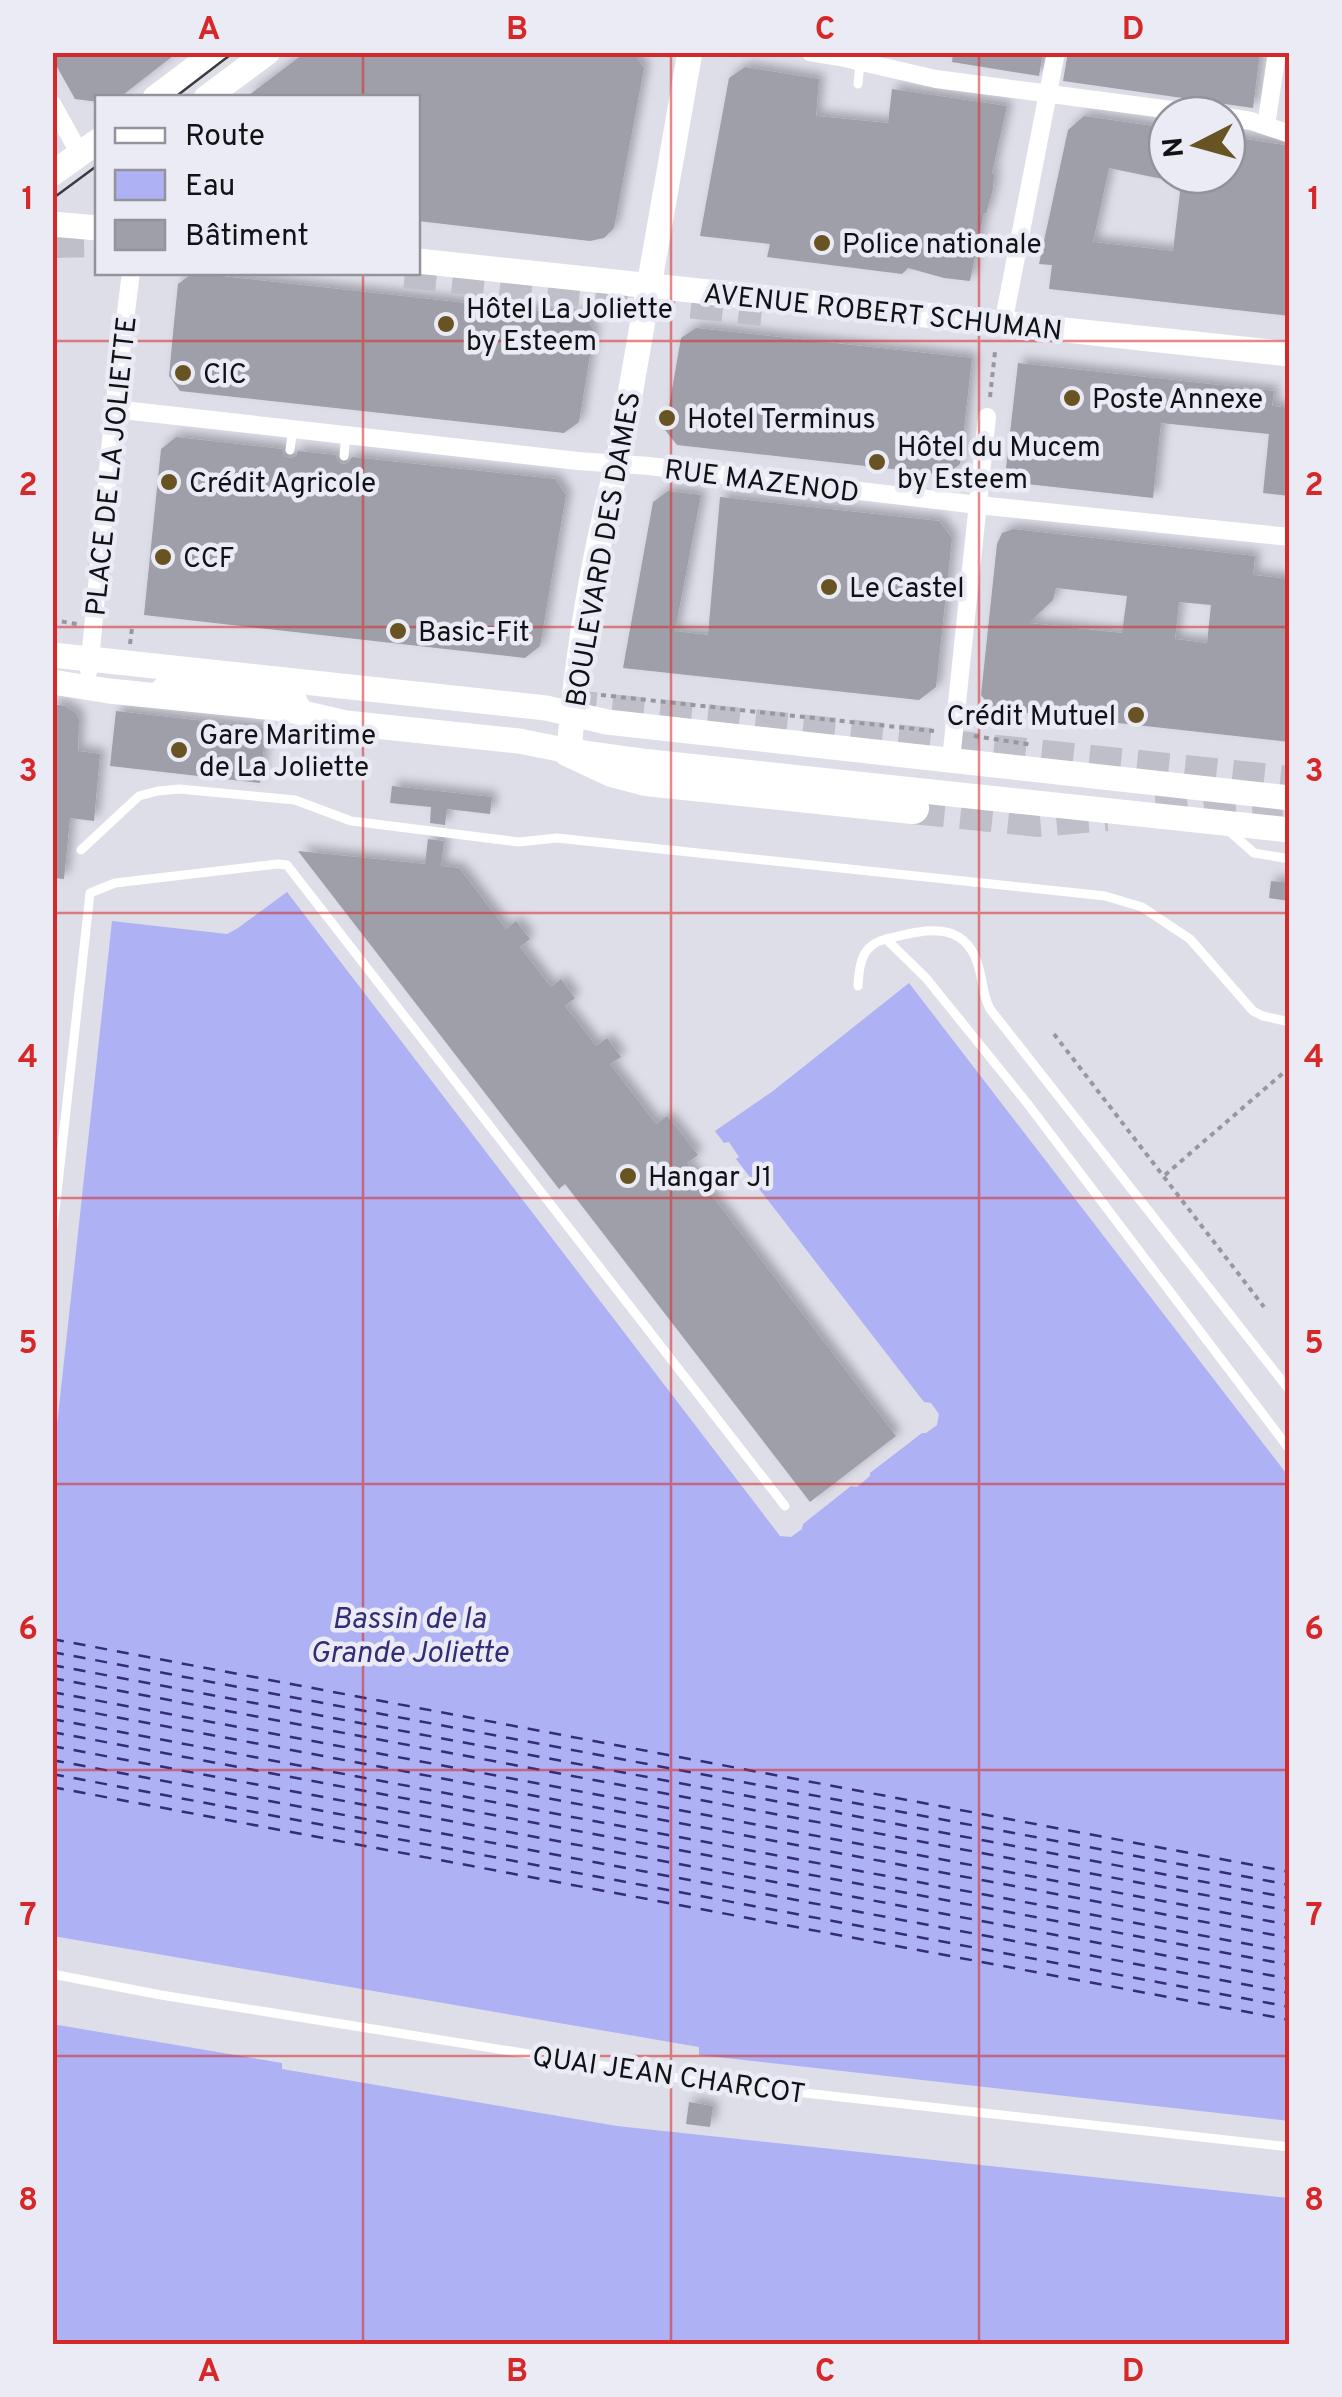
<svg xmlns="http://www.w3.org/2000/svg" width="1342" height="2397" viewBox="0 0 1342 2397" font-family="Overpass,sans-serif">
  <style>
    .water { fill: #aeb1f3 }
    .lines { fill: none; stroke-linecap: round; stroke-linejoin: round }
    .ferry { stroke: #332c77; stroke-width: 2.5; stroke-dasharray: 12 10; stroke-linecap: butt }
    .building { fill: #9e9fa8; fill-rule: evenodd; filter: url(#shadow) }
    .highway-tunnel { stroke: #bebfc8; stroke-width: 32; stroke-dasharray: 32 16; stroke-linecap: butt }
    .path { stroke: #97989f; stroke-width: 4; stroke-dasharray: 5 5; stroke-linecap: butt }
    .lane { stroke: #fff; stroke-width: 9 }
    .street { stroke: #fff; stroke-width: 18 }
    .secondary { stroke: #fff; stroke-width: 25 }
    .highway { stroke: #fff; stroke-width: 32 }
    .tram { stroke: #3a3b40; stroke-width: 2.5 }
    .grid { fill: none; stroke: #d62828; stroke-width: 2.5; stroke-opacity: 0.55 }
    .poi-dot { fill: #685322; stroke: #eaebf5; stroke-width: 4 }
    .labels { text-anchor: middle; stroke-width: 9; stroke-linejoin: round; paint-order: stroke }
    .poi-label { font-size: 28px; fill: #111215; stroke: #eaebf5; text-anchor: start }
    .street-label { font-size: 28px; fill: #111215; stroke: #eaebf5 }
    .water-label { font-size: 30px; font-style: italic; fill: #332c77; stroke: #eaebf5 }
    .neatline { fill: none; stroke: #d62828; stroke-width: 4 }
    .grid-label { font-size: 32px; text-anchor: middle; font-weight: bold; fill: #d62828 }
  </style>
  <defs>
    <filter id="shadow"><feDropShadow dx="5.5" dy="-5.5" stdDeviation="5" flood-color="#0004"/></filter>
  </defs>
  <rect width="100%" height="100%" fill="#dddee8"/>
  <path class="water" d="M287,892L780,1536L791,1537L802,1529L803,1524L851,1486L857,1487L870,1476V1473L922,1433H926L937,1425L939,1414L931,1403L924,1402L736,1159L739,1157L729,1142L724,1143L715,1131L773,1091L909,983L1289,1477V2121L699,2055V2047L53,1936V1449L55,1444L112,921L227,934L238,928Z
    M52,2024L282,2063V2069L617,2126L1289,2198V2344H53Z"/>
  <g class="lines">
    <path class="ferry" d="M52,1639L1290,1872
      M52,1652L1290,1885
      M52,1665L1290,1898
      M52,1678L1290,1911
      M52,1692L1290,1925
      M52,1705L1290,1938
      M52,1719L1290,1952
      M52,1732L1290,1965
      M52,1746L1290,1979
      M52,1760L1290,1993
      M52,1774L1290,2007
      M52,1787L1290,2020"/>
  </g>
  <path class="building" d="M52,52H178L119,98H98V102L75,99L52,58Z
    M306,52H633L644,68L614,228L604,238L590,241L418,221V98H245Z
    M953,52H1043L1039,76L952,62Z
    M1068,52H1260L1253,108L1063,81Z
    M745,67L819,79L816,116L888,123L892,89L1007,106L992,173L994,174L993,189L986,214L984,213L970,281L944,278L908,268L902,274L767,257L770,244L700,236L729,78Z
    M1084,116L1167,128V180L1109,168L1093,242L1173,251L1182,175H1227V136L1290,146V316L1049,289L1052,265L1039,264L1068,130Z
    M193,273L585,316L594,331L579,422L564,433L180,391L169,376L174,323L178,284Z
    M696,328L972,358L960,464L946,475L677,445L665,430L681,338Z
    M1018,363L1274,391L1272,406L1290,408V496L1263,493L1269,434L1161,423L1153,498L1018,483L1006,468Z
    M176,437L282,449L284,456L290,458L296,456L298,451L336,455L337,460L342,464L348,463L352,457L555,479L566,495L540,646L525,658L144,615L161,449Z
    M668,491L701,495L675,631L708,635L720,497L939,521L952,538L936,687L919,700L623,668L653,502Z
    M1013,529L1255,556L1253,575L1290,579V742L992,709L981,695L997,544L1002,533ZM1056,588L1127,596L1122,633L1029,623L1053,600ZM1179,602L1211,605L1207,643L1175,639Z
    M52,704L65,706L76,713L79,720L78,751L100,754L94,821L70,818L64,879L52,878Z
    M116,711L266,728L260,783L110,766Z
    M392,786L492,797L490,814L447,809L445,825L430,823L431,807L390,803Z
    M428,839L444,841L441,866L459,868L506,929L516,921L530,939L520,947L551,987L561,979L575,998L565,1006L596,1046L607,1038L621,1057L610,1064L656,1124L667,1116L681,1133L698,1155L687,1163L896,1436L810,1502L565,1184L559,1189L298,851L425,864Z
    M1271,881L1290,883V901L1269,898Z
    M689,2102L713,2106L710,2127L686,2124Z"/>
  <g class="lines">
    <path class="highway-tunnel" d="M52,242L98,241
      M405,272L762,310
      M564,705L1290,782
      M913,808L1039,821L1107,815
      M1156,811L1282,801"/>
    <path class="path" d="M990,397L995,352
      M52,620L77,624
      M130,644L132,628
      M601,695L934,731
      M974,736L1033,745
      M1054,1034L1264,1307
      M1165,1175L1290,1067"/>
    <path class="lane" d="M858,84L860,62
      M290,450L293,428
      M344,456L346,434
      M151,690L161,681L301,696L308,710
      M1229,831L1254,853L1290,859
      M81,850L139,796L158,791L179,789L295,800L351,821L519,842L557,838L1105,896L1142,907L1190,939L1253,1011L1263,1016L1290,1022
      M886,939C920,931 962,918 977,962C983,978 982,994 990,1009L1290,1391
      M858,986C859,963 862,945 886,939L926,978L1027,1103L1290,1450
      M52,1238L90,893L115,883L278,864L287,865L785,1506
      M52,1974L161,1995L697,2081L1290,2147"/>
    <path class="street" d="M810,52L840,57L936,79L1210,115
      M52,104L80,154
      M1227,117L1251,121L1290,134
      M1266,126L1277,52
      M1003,324L1056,52
      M114,409L578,461L649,466L978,505L1290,537
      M89,670L114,409L131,272
      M951,760L987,417"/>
    <path class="secondary" d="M155,98L216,52
      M206,98L268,52
      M52,174L98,141
      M52,224L98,228
      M418,261L1290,354
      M52,655L546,708L607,722L1290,798
      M52,682L109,691L285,709L346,723L519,741L569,751L641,761L1290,830
      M569,751C577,655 593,556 618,463L690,52"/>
    <path class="highway" d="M569,751L612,771L646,780L913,808"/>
    <path class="tram" d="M174,98L234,52
      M52,199L98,165"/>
  </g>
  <path class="grid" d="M363,52V98M671,52V2344M979,52V2344M363,272V2344M52,341H1290M52,627H1290M52,913H1290M52,1198H1290M52,1484H1290M52,1770H1290M52,2056H1290"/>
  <g class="poi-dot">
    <circle cx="822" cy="243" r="10"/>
    <circle cx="446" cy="324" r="10"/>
    <circle cx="183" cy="373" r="10"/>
    <circle cx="1072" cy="398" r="10"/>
    <circle cx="667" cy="418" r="10"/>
    <circle cx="877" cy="462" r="10"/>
    <circle cx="169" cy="482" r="10"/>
    <circle cx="163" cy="557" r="10"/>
    <circle cx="829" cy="587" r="10"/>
    <circle cx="398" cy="631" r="10"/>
    <circle cx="1136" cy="715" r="10"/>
    <circle cx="179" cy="750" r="10"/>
    <circle cx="628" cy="1176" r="10"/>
  </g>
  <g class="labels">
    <g class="poi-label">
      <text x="842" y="253">Police nationale</text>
      <text x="466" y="318">Hôtel La Joliette<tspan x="466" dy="32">by Esteem</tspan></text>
      <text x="203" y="383">CIC</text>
      <text x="1092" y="408">Poste Annexe</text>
      <text x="687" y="428">Hotel Terminus</text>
      <text x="897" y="456">Hôtel du Mucem<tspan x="897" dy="32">by Esteem</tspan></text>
      <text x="189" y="492">Crédit Agricole</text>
      <text x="183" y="567">CCF</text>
      <text x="849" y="597">Le Castel</text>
      <text x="418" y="641">Basic-Fit</text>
      <text x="1116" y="725" text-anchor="end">Crédit Mutuel</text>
      <text x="199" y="744">Gare Maritime<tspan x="199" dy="32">de La Joliette</tspan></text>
      <text x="648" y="1186">Hangar J1</text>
    </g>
    <g class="street-label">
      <text transform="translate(883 311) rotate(6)" y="10">AVENUE ROBERT SCHUMAN</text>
      <text transform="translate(110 466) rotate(-84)" y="10">PLACE DE LA JOLIETTE</text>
      <text transform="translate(762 480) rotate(7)" y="10">RUE MAZENOD</text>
      <text transform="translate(602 549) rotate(-80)" y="10">BOULEVARD DES DAMES</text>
      <text transform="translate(669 2074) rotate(8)" y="10">QUAI JEAN CHARCOT</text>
    </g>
    <g class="water-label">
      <text x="409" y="1628">Bassin de la<tspan x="409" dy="34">Grande Joliette</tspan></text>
    </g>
  </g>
  <rect width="1342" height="2397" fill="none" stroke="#eaebf5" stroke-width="110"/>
  <rect x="95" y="95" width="325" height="180" fill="#eaebf5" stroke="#93949b" stroke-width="2.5"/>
  <rect x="115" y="128" width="50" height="15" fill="#ffffff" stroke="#93949b" stroke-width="2.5"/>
  <text x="185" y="145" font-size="30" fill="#111215">Route</text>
  <rect x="115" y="170" width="50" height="30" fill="#aeb1f3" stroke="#93949b" stroke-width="2.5"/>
  <text x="185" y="195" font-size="30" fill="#111215">Eau</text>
  <rect x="115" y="220" width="50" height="30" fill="#9e9fa8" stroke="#93949b" stroke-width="2.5"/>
  <text x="185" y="245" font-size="30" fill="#111215">Bâtiment</text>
  <g transform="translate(1197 145) rotate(264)"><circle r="48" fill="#eaebf5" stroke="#93949b" stroke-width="2.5"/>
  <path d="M0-8L18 38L0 25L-18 38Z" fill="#685322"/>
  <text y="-15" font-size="28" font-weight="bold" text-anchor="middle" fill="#111215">N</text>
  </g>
  <rect x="55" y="55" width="1232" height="2287" class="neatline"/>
  <g class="grid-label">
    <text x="209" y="39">A</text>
    <text x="517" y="39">B</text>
    <text x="825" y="39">C</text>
    <text x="1133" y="39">D</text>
    <text x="28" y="209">1</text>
    <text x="1314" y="209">1</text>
    <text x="28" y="495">2</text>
    <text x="1314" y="495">2</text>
    <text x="28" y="781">3</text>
    <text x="1314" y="781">3</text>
    <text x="28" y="1067">4</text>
    <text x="1314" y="1067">4</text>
    <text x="28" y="1353">5</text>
    <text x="1314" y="1353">5</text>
    <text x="28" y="1639">6</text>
    <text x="1314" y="1639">6</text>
    <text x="28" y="1925">7</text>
    <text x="1314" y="1925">7</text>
    <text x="28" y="2210">8</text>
    <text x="1314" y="2210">8</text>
    <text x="209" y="2381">A</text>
    <text x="517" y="2381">B</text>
    <text x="825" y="2381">C</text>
    <text x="1133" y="2381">D</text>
  </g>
</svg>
